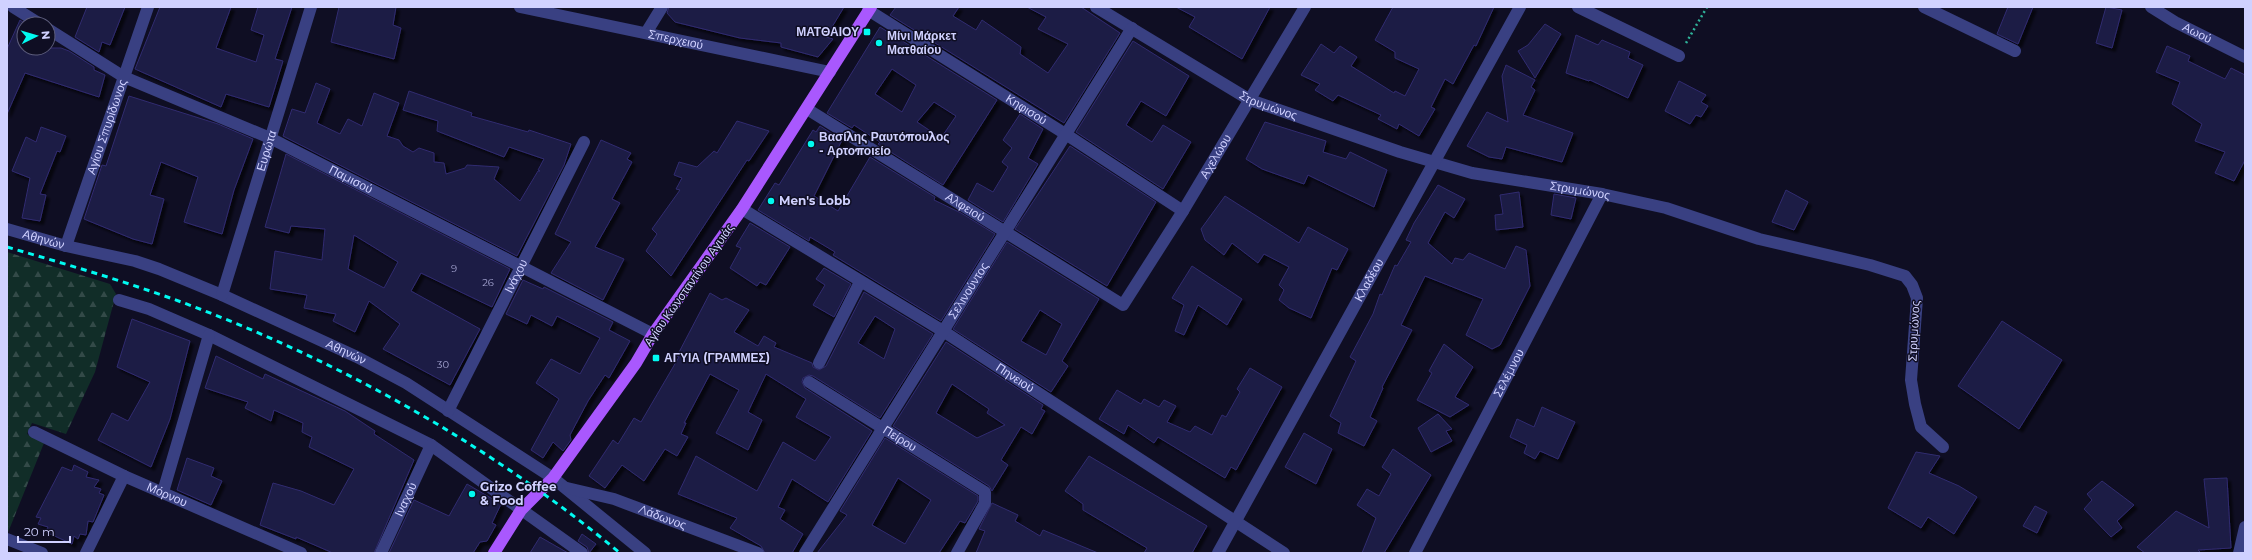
<svg xmlns="http://www.w3.org/2000/svg" width="2252" height="560" viewBox="0 0 2252 560" font-family="Montserrat,sans-serif">
  <style>
    .forest { fill: url(#forest-firs) }
    .building { fill: #1d1a44; stroke: #302c70; fill-rule: evenodd; filter: url(#shadow) }
    .lines { fill: none; stroke-linecap: round; stroke-linejoin: round }
    .path { stroke: #2fb49a; stroke-width: 2.5; stroke-dasharray: 2 3; stroke-linecap: butt }
    .minor { stroke: #394082; stroke-width: 12 }
    .major { stroke: #a958fe; stroke-width: 12 }
    .rail { stroke: #01faf1; stroke-width: 3; stroke-dasharray: 6 5; stroke-linecap: butt }
    .poi-dot { fill: #01faf1; stroke: #0f0e23; stroke-width: 1.5 }
    .labels { text-anchor: middle; stroke-width: 3; stroke-linejoin: round; paint-order: stroke }
    .number-label { font-size: 10px; fill: #a3a3d0 }
    .poi-label { font-size: 12px; font-weight: bold; fill: #d0d1ff; stroke: #0f0e23; text-anchor: start }
    .street-label { font-size: 12px; fill: #d0d1ff; stroke: #0f0e23 }
  </style>
  <defs>
    <pattern id="forest-firs" width="22" height="20" patternUnits="userSpaceOnUse"><rect width="22" height="20" fill="#112d28"/><path d="M5 1l3.5 6h-7zM16 11l3.5 6h-7z" fill="#334a48"/></pattern>
    <filter id="shadow"><feDropShadow dx="3.5" dy="3.5" stdDeviation="1" flood-color="#0009"/></filter>
  </defs>
  <rect width="100%" height="100%" fill="#0f0e23"/>
  <path class="forest" d="M7,252L110,284L116,294L95,372L66,434L32,423L27,434L44,443L7,535Z"/>
  <path class="building" d="M87,7H125L110,45L102,42L99,52L75,37Z
    M160,7H231L216,48L256,62L264,35L251,30L258,7H292L275,59L283,61L269,107L226,94L221,107L135,69Z
    M339,7H396L393,25L401,28L394,59L331,42Z
    M669,7H844L826,37L833,39L818,57L781,47V43L740,38L675,22L667,13Z
    M896,7H959L953,16L976,30L982,20L1021,47L1020,54L1048,73L1068,44L1038,29L1046,17L1027,7H1081L1120,33L1064,123L890,15Z
    M1176,7H1270L1242,59L1189,27L1195,17Z
    M1393,7H1494L1476,46L1474,45L1453,84L1445,79L1431,107L1435,109L1419,136L1399,124L1397,129L1378,119L1381,115L1338,95L1333,101L1315,90L1320,84L1301,75L1321,44L1334,53L1340,46L1357,57L1351,66L1394,93L1395,91L1405,96L1419,69L1395,58V52L1375,40Z
    M2008,7H2033L2018,44L1997,34Z
    M2106,7L2122,10L2112,48L2096,43Z
    M20,20L24,23V48H61L69,51L94,67V70L105,75L99,97L25,73L7,114V49Z
    M1545,24L1561,34L1535,78L1518,51L1528,45Z
    M880,27L997,100L943,185L878,144L880,142L854,125L852,128L827,113ZM892,69L916,85L902,112L875,94ZM934,102L956,116L941,138L917,122Z
    M1576,35L1598,45L1602,40L1630,52L1628,58L1643,65L1628,98L1590,80L1589,81L1566,73Z
    M1133,41L1189,76L1166,116L1141,101L1126,125L1152,142L1163,125L1191,142L1163,189L1076,132Z
    M2167,46L2190,56L2188,61L2225,79L2231,68L2245,75V160L2234,181L2215,173L2225,152L2195,141L2202,124L2172,104L2180,82L2156,72Z
    M1506,65L1535,80L1531,87L1535,90L1523,115L1573,133L1562,162L1506,147L1502,159L1489,157L1467,146L1487,112L1508,122L1502,76Z
    M1679,81L1706,95L1701,102L1708,106L1701,117L1696,115L1690,124L1665,111Z
    M316,83L330,89L317,123L340,134L348,119L362,126L374,93L399,103L387,136L399,140L403,146L413,152L419,148L434,153V162L444,163L446,174L465,168L467,165L499,167L494,179L520,201L538,171H540L538,170L544,159L509,147L504,157L437,131L438,121L403,110L409,91L472,113L471,116L528,132L529,130L571,144L564,165L517,256L283,136L292,109L305,113Z
    M129,96L218,124L253,139L234,190L222,234L184,222L198,177L161,162L150,195L164,199L152,244L133,239L84,219L102,165L106,166Z
    M1020,114L1043,129L1028,158L1038,164L1003,222L968,200L977,183L993,192L1008,167L1002,162L1012,148L1003,140Z
    M737,121L769,131L749,161L747,160L671,276L646,251L657,234L652,229L680,190L676,189L682,178L674,175L679,162L697,167L714,151L717,153Z
    M1265,122L1326,141L1323,152L1346,159L1350,152L1387,170L1374,207L1308,175L1304,184L1262,169L1246,159Z
    M820,126L842,140L814,196L838,211L870,157L935,197L934,200L961,213L995,234L941,321L833,255L835,252L810,237L809,241L758,210L775,183L779,185L813,130L816,132Z
    M41,127L66,136L60,152L57,151L40,194L46,195L40,221L22,218L30,178L12,171L26,137L36,142Z
    M601,140L631,153L627,159L632,162L612,199L620,203L595,247L624,259L603,300L551,273L571,242L555,234Z
    M1070,146L1156,202L1107,286L1015,229Z
    M286,154L510,269L492,307L421,273L411,291L480,329L450,385L383,349L400,324L369,301L355,332L333,321L336,314L304,308L307,295L270,289L275,251L322,260L325,229L291,226L289,233L265,227ZM354,235L398,262L384,288L348,269Z
    M1438,185L1465,199L1454,218L1445,212L1428,243L1452,264L1455,258L1463,260L1469,253L1505,269L1516,246L1526,250L1530,286L1500,345L1492,349L1466,335L1483,299L1425,276L1401,325L1412,330L1382,387L1383,388L1370,417L1377,421L1364,446L1338,433L1341,423L1330,416L1356,361L1350,357L1373,314L1380,294L1382,295L1395,265L1397,266L1411,242L1406,240L1414,223Z
    M1786,190L1808,202L1794,230L1772,222Z
    M1519,192L1523,227L1496,230L1495,215L1503,214L1500,195Z
    M1554,194L1576,198L1571,219L1551,215Z
    M1225,196L1299,243L1308,227L1348,249L1337,270L1332,268L1311,318L1289,308L1279,300L1284,290L1279,285L1289,267L1264,254L1258,263L1232,243L1224,255L1205,240L1201,229Z
    M750,223L790,247L766,285L760,282L757,286L730,268L741,248L736,246Z
    M1007,242L1099,299L1062,361L1068,366L1051,392L953,329ZM1040,310L1062,324L1046,355L1021,341Z
    M1192,266L1242,299L1227,325L1198,305L1184,335L1175,331L1184,305L1172,298Z
    M824,268L851,284L834,317L813,305L825,285L816,279Z
    M523,280L543,289L544,287L613,322L609,330L630,341L609,378L605,375L588,401L570,435L571,440L563,451L553,442L543,458L531,450L559,399L536,383L551,359L580,374L600,338L557,316L552,326L531,315L527,324L506,314Z
    M864,292L933,334L880,418L813,376L809,375L803,378L802,382L805,388L872,431L828,502L792,479L778,507L785,510L780,519L803,534L792,553H765L761,546L730,528L737,518L678,494L696,456L757,491L783,442L815,461L831,437L796,417L806,399L766,374L748,412L762,420L748,450L716,433L739,390L710,374L684,423H686L681,434L688,437L677,456L665,449L644,481L622,465L605,488L589,476L613,440L618,444L634,418L641,422L679,357L677,356L710,293L722,300L726,298L749,310L734,332L758,346L764,336L776,343L774,347L812,363L813,367L819,370L826,366ZM875,316L895,329L884,359L858,343Z
    M132,319L190,341L170,419L151,467L98,440L112,413L128,421L150,382L117,367Z
    M2002,321L2062,360L2019,429L1958,386Z
    M946,342L1043,405L1041,409L1045,411L1032,434L1021,427L1001,460L1008,465L992,491L989,486L893,426ZM952,384L989,409L987,413L1005,425L977,438L936,413Z
    M1444,344L1473,367L1455,397L1469,405L1450,417L1417,400L1432,373L1429,371Z
    M216,356L263,379L265,374L345,411L375,431L374,434L414,460L374,553H333L296,537V539L260,525L273,483L301,491L334,505L354,469L309,447L312,437L302,432L303,423L274,410L271,421L245,408L248,402L205,388Z
    M1250,368L1282,387L1236,470L1231,467L1225,478L1158,437L1154,443L1128,425L1124,434L1099,419L1117,390L1141,404L1144,399L1159,407L1164,400L1176,406L1167,422L1190,432L1195,426L1212,435L1222,415L1226,417L1240,392L1237,389Z
    M1542,407L1575,422L1558,459L1540,451L1535,459L1524,453L1527,445L1510,437L1517,419L1534,427Z
    M1438,414L1452,429L1446,431L1452,441L1431,452L1418,428Z
    M1304,433L1332,449L1316,484L1285,467Z
    M885,438L978,496V501L965,523L960,521L939,553H817L847,515L840,511ZM898,478L931,500L905,544L872,525Z
    M1393,449L1431,475L1384,553H1362L1376,518L1357,505L1367,489L1379,496L1391,474L1382,467Z
    M1916,452L1940,456L1929,473L1959,486L1977,497L1954,534L1928,517L1921,528L1888,508Z
    M1089,456L1207,526L1192,553H1144L1147,548L1083,510V504L1065,491Z
    M187,458L214,468L211,476L222,481L211,505L177,490Z
    M74,465L88,472L86,477L99,480L94,487L101,489L99,493L104,495L93,522L88,521L86,535L80,534L78,539L74,536L72,544L46,532L48,527L38,524L41,518L36,517L62,467L72,471Z
    M2227,478L2231,548L2198,550L2201,553H2145L2137,547L2176,511L2209,528L2204,479Z
    M2102,481L2134,505L2117,521L2122,528L2111,537L2084,509L2092,500L2087,494Z
    M467,484L501,504L492,523L496,525L487,541L480,542L473,553H389L414,500L449,516Z
    M992,503L1018,515L1015,521L1040,536L1043,530L1098,553H976L985,531L979,529Z
    M2035,506L2047,512L2037,533L2023,526Z
    M582,534L596,544L589,553L587,547L578,541Z
    M540,537L568,553H530Z"/>
  <g class="lines">
    <path class="path" d="M1686,43L1707,7"/>
    <g class="minor">
      <path d="M13,7L40,24"/>
      <path id="s1" d="M520,7L830,72"/>
      <path id="s2" d="M1096,7L1250,100L1400,152L1472,173L1602,194L1666,208L1759,239L1870,265L1905,276L1912,285L1917,298L1911,380L1915,404L1921,427L1943,447"/>
      <path d="M1578,7L1679,56"/>
      <path d="M1924,7L2015,51"/>
      <path id="s3" d="M2151,7L2175,22L2245,57"/>
      <path id="s4" d="M868,10L1067,135L1183,211"/>
      <path id="s5" d="M48,29L124,77L270,138L653,334"/>
      <path d="M646,33L662,7"/>
      <path id="s6" d="M807,109L1123,305L1183,211L1305,7"/>
      <path id="s7" d="M742,209L943,331L1284,553"/>
      <path id="s8" d="M7,229L66,246L135,261L159,269L222,295L357,357L406,383L553,478L645,553"/>
      <path id="s9" d="M66,246L148,7"/>
      <path id="s10" d="M222,295L311,7"/>
      <path d="M119,300L149,309L209,335L431,445L582,553"/>
      <path d="M819,363L860,282"/>
      <path id="s11" d="M809,382L985,492V503L957,553"/>
      <path id="s12" d="M448,411L584,142"/>
      <path id="s13" d="M34,432L124,476L301,553"/>
      <path id="s14" d="M567,488L614,499L758,553"/>
      <path d="M163,492L209,335"/>
      <path d="M7,539L42,553"/>
      <path d="M86,553L124,476"/>
      <path id="s15" d="M381,553L431,445"/>
      <path id="s16" d="M805,553L1132,28"/>
      <path id="s17" d="M1218,553L1520,7"/>
      <path id="s18" d="M1415,553L1602,194"/>
      <path d="M2239,553L2245,527"/>
    </g>
    <path class="major" d="M494,553L521,510L553,478L636,363L653,334L742,209L871,7"/>
    <path class="rail" d="M7,247C69,265 131,283 192,306C345,364 494,448 620,553"/>
  </g>
  <g class="poi-dot">
    <rect x="863" y="28" width="8" height="8" rx="2"/>
    <circle cx="879" cy="43" r="4"/>
    <circle cx="811" cy="144" r="4"/>
    <circle cx="771" cy="201" r="4"/>
    <rect x="652" y="354" width="8" height="8" rx="2"/>
    <circle cx="472" cy="494" r="4"/>
  </g>
  <g class="labels">
    <g class="number-label">
      <text x="454" y="272">9</text>
      <text x="488" y="286">26</text>
      <text x="443" y="368">30</text>
    </g>
    <g class="poi-label">
      <text x="859" y="36" text-anchor="end">ΜΑΤΘΑΙΟΥ</text>
      <text x="887" y="40">Μίνι Μάρκετ<tspan x="887" dy="14">Ματθαίου</tspan></text>
      <text x="819" y="141">Βασίλης Ραυτόπουλος<tspan x="819" dy="14">- Αρτοποιείο</tspan></text>
      <text x="779" y="205">Men's Lobb</text>
      <text x="664" y="362">ΑΓΥΙΑ (ΓΡΑΜΜΕΣ)</text>
      <text x="480" y="491">Grizo Coffee<tspan x="480" dy="14">&amp; Food</tspan></text>
    </g>
    <g class="street-label">
      <text dy="4" stroke="none"><textPath href="#s3" startOffset="53">Αωού</textPath></text>
      <text dy="4" stroke="none"><textPath href="#s1" startOffset="159">Σπερχειού</textPath></text>
      <text dy="4" stroke="none"><textPath href="#s2" startOffset="199">Στρυμώνος</textPath></text>
      <text dy="4" stroke="none"><textPath href="#s4" startOffset="187">Κηφισού</textPath></text>
      <text dy="4" stroke="none"><textPath href="#s9" startOffset="126">Αγίου Σπυρίδωνος</textPath></text>
      <text dy="4" stroke="none"><textPath href="#s10" startOffset="151">Ευρώτα</textPath></text>
      <text dy="4" stroke="none"><textPath href="#s6" startOffset="547">Αχελώου</textPath></text>
      <text dy="4" stroke="none"><textPath href="#s5" startOffset="339">Παμισού</textPath></text>
      <text dy="4" stroke="none"><textPath href="#s2" startOffset="523">Στρυμώνος</textPath></text>
      <text dy="4" stroke="none"><textPath href="#s6" startOffset="186">Αλφειού</textPath></text>
      <text dy="4" stroke="none"><textPath href="#s8" startOffset="38">Αθηνών</textPath></text>
      <text dy="4" stroke="none"><textPath href="#s12" startOffset="151">Ινάχου</textPath></text>
      <text dy="4" stroke="none"><textPath href="#s17" startOffset="312">Κλαδέου</textPath></text>
      <text transform="translate(689 285) rotate(-55)" y="4">Αγίου Κωνσταντίνου Αγυιάς</text>
      <text dy="4" stroke="none"><textPath href="#s16" startOffset="309">Σελινούντος</textPath></text>
      <text transform="translate(1914 331) rotate(-87)" y="4">Στρυμώνος</text>
      <text dy="4" stroke="none"><textPath href="#s8" startOffset="362">Αθηνών</textPath></text>
      <text dy="4" stroke="none"><textPath href="#s18" startOffset="203">Σελέμνου</textPath></text>
      <text dy="4" stroke="none"><textPath href="#s7" startOffset="321">Πηνειού</textPath></text>
      <text dy="4" stroke="none"><textPath href="#s11" startOffset="107">Πείρου</textPath></text>
      <text dy="4" stroke="none"><textPath href="#s13" startOffset="147">Μόρνου</textPath></text>
      <text dy="4" stroke="none"><textPath href="#s15" startOffset="59">Ιναχού</textPath></text>
      <text dy="4" stroke="none"><textPath href="#s14" startOffset="100">Λάδωνος</textPath></text>
    </g>
  </g>
  <rect width="2252" height="560" fill="none" stroke="#d0d1ff" stroke-width="16"/>
  <g transform="translate(36 36) rotate(85)"><circle r="19" fill="#0f0e23" stroke="#5c5c7b"/>
  <path d="M0-3L7 15L0 10L-7 15Z" fill="#01faf1"/>
  <text y="-6" font-size="11" font-weight="bold" text-anchor="middle" fill="#d0d1ff">N</text>
  </g>
  <path d="M18 536v6h52v-6" fill="none" stroke="#d0d1ff" stroke-width="2"/>
  <text x="24" y="536" font-size="12" fill="#d0d1ff" stroke="#0f0e23" stroke-width="3" paint-order="stroke">20 m</text>
</svg>
